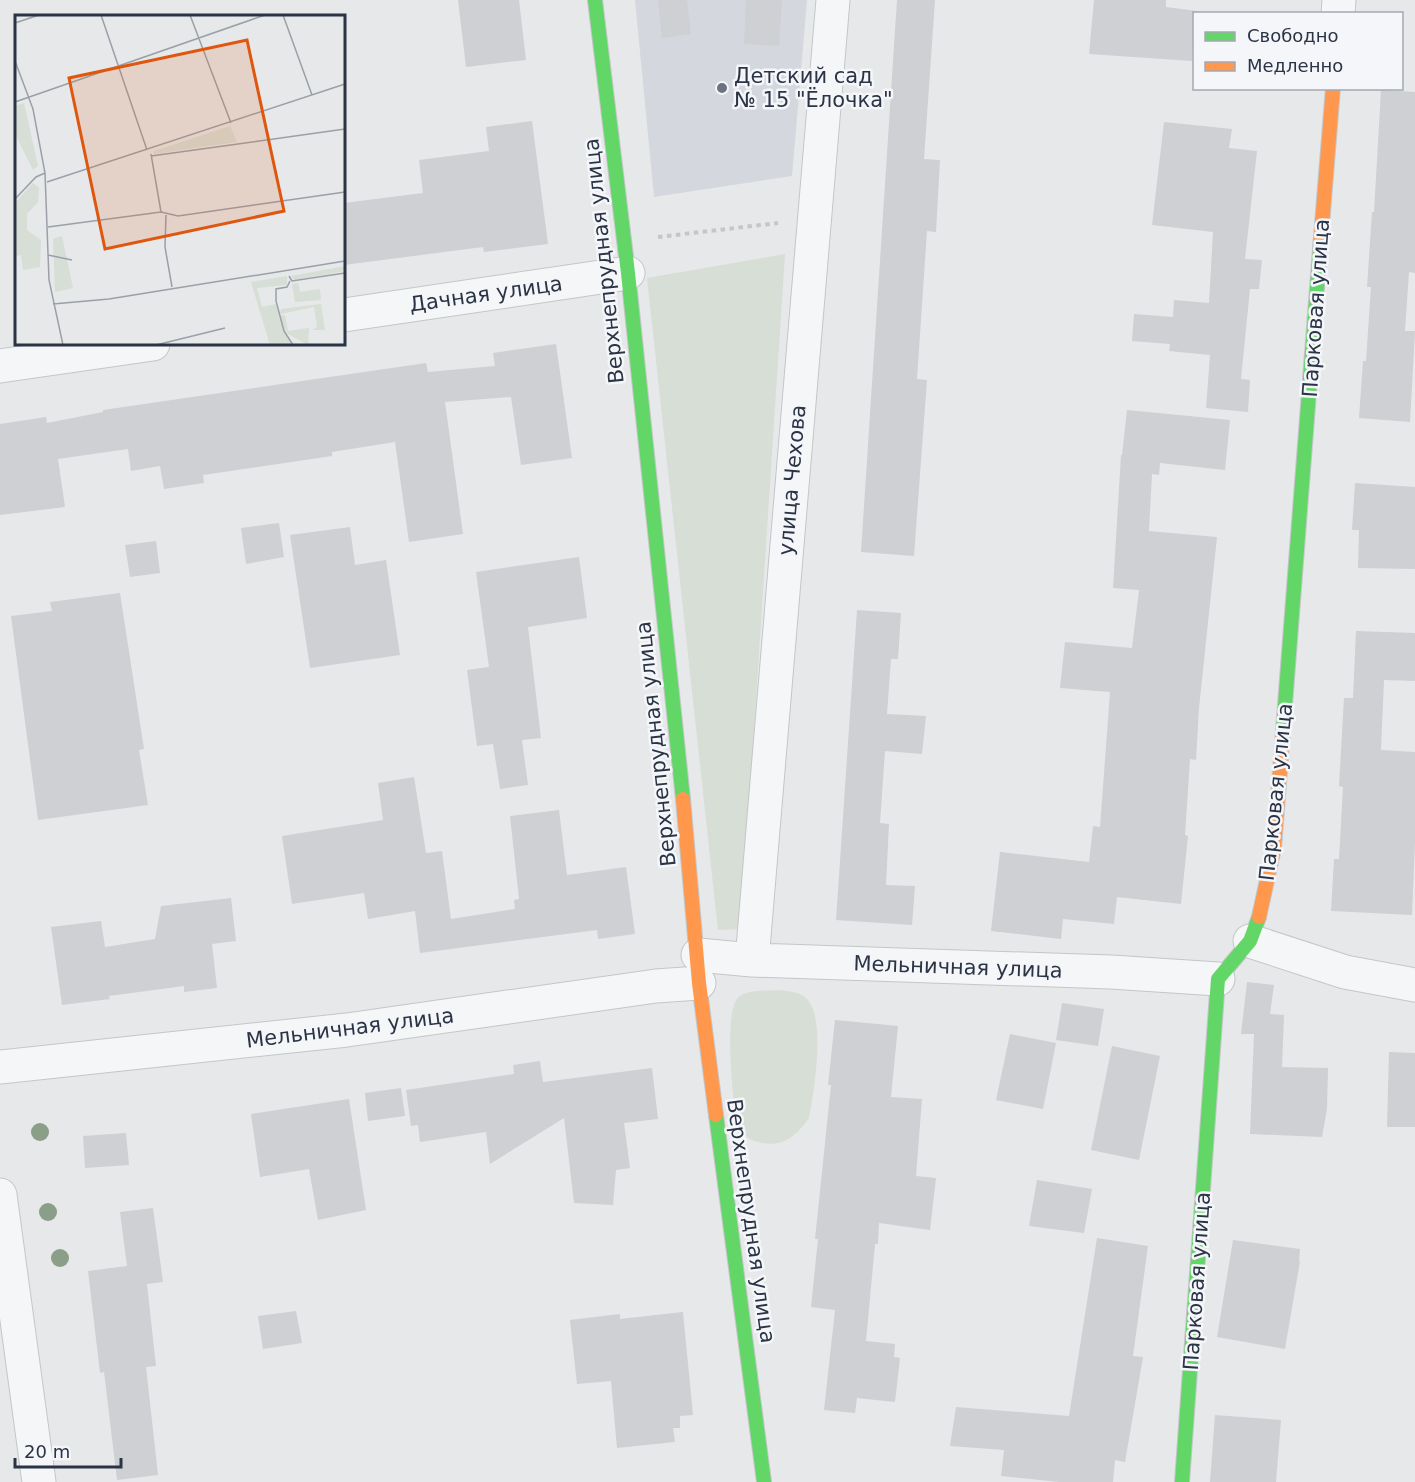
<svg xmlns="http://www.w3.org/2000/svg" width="1415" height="1482" viewBox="0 0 1415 1482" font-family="'DejaVu Sans',sans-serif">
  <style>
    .built { fill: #d4d7dd }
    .green { fill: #d6ded6 }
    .building { fill: #ced0d3 }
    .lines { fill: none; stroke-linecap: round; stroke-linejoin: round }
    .street-casing { stroke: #c4c6c8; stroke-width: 35 }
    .fast-casing { stroke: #c4c6c8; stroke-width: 16 }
    .slow-casing { stroke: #c4c6c8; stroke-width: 16 }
    .path { stroke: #c5c6ca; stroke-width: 4; stroke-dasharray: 4.5 4.5; stroke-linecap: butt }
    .street { stroke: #f5f6f7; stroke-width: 33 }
    .fast { stroke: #63d668; stroke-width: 14 }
    .slow { stroke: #ff974d; stroke-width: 14 }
    .tree { fill: #8a9e88 }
    .poi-dot { fill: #6c737f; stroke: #f4f6f9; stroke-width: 2 }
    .labels { text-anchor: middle; stroke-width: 5; stroke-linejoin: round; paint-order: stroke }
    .poi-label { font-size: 21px; fill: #2b3445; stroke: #f4f6f9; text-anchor: start }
    .street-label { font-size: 21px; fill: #2b3445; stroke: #f4f6f9 }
    .inset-road { fill: none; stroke: #9ba0a8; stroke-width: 1.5 }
    .view { fill: #df570f; fill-opacity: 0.15; stroke: #df570f; stroke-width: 3 }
    .inset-edge { fill: none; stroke: #2b3445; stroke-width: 3 }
  </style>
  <rect width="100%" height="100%" fill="#e6e8ea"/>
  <path class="built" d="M635,0H807L792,176L654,197Z"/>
  <path class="green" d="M785,254L741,929L718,930L647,278Z
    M781,990C790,992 801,992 807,999C826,1019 814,1092 809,1118C797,1135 784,1147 762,1143C754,1141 747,1139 742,1132C738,1126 737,1119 735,1114C733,1093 723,1006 740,996C751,989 769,991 781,990Z"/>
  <path class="building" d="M458,0H519L526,60L466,67Z
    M658,0H687L691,34L662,38Z
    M746,0H782L779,46L744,44Z
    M897,0H935L924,159L940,160L936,232L927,231L917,379L927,380L914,556L861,552Z
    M1094,0H1166V7L1197,11V14H1194L1192,61L1089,54Z
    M1381,90L1415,92V273L1409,272L1405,331H1415L1410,422L1359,418L1363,361H1366L1371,287H1367L1372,212H1374Z
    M532,121L548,244L484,252L483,247L344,265V203L423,193L419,160L489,151L486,127Z
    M1164,122L1232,129L1229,148L1257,151L1245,259L1262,260L1259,289H1250L1241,379L1250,380L1248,412L1206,408L1210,355L1169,351L1170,344L1132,341L1134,314L1173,317L1174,300L1209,303L1213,232L1152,225Z
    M556,344L572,458L521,465L511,397L445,402L463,534L409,542L395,442L332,452V456L203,475L204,483L164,489L160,466L131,471L128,449L58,459L65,507L0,515V424L46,417L47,423L103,412V410L426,363L428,372L495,366L493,353Z
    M1127,410L1230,420L1225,470L1160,463L1159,475L1152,474L1149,531L1217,537L1199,708L1196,760L1190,759L1185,835L1188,836L1181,904L1117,897L1114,924L1063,919L1061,939L991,931L1000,852L1089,862L1093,826L1100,827L1110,692L1060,688L1065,642L1132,648L1139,590L1113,588L1121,455H1122Z
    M1355,483L1415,487V569L1358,568L1359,530H1352Z
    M279,523L284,557L246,564L241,528Z
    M350,527L355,565L386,560L400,655L310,668L290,535Z
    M156,541L160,573L130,577L125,545Z
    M579,557L587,618L528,627L541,738L522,740L528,785L500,789L493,744L477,746L467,670L489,667L476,572Z
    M120,593L144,749L139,750L148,805L38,820L11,616L52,611L50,602Z
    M857,610L901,613L898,659H891L887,714L926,716L922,754L885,751L880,823L889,824L886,885L915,886L912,925L836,920Z
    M1356,631L1415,633V681L1384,680L1381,750L1415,752V842L1412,915L1331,911L1334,859H1339L1343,787L1339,786L1344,698H1353Z
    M414,777L426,853L442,851L451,919L515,909L514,900L519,899L510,816L559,810L567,875L626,867L635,934L598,939L597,930L420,953L415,911L368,919L364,893L292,904L282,836L383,820L378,783Z
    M231,898L236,941L212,944L217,988L184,992V986L109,996L110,999L62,1005L51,927L101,921L105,947L155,939L161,906Z
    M1247,982L1274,985L1270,1014L1284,1015L1282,1067L1328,1068L1327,1109L1322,1137L1250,1134L1254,1034H1241Z
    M1062,1003L1104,1009L1098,1046L1056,1040Z
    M835,1020L898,1026L891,1097L922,1099L916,1176L936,1178L930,1230L879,1223L878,1244H875L866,1341L895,1344L894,1357L900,1358L895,1402L857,1398L855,1413L824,1410L835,1310L811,1307L818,1239H815L831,1085H828Z
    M1010,1034L1056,1043L1043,1109L996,1100Z
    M1112,1046L1160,1056L1139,1160L1091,1150Z
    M1389,1052L1415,1053V1127H1387Z
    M540,1061L543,1082L652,1068L658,1119L624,1123L630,1168L616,1170L613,1205L574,1203L564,1118L490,1164L486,1132L420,1142L418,1125L411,1126L406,1090L514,1074L513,1065Z
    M401,1088L405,1116L368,1121L365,1093Z
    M349,1099L366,1210L318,1220L309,1169L260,1177L251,1114Z
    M126,1133L129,1165L85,1168L83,1136Z
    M1037,1180L1092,1189L1084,1233L1029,1226Z
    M153,1208L163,1282L147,1284L156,1366L146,1367L158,1475L117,1480L104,1372L100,1373L88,1271L127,1266L120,1212Z
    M1097,1238L1148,1246L1133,1356L1143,1357L1125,1462L1115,1460L1113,1482H1059L1001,1476L1004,1450L950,1446L956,1407L1069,1416Z
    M1233,1240L1300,1249L1299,1261H1300L1285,1349L1217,1337Z
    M296,1311L302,1343L263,1349L258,1316Z
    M683,1312L693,1415L680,1416V1428H673L675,1442L617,1448L611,1381L577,1384L570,1320L620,1314V1319Z
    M1215,1415L1281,1420L1276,1482H1210Z"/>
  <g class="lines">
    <defs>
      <path id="street" d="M1338,14L1339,0
        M344,315L628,273
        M0,366L153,344
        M1250,941L1345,972L1415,985
        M698,955L752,960L1111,972L1218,979
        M752,960L833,0
        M0,1067L347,1030L656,986L699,983
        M0,1195L39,1482"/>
      <path id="fast" d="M595,0L628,273L683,799
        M1283,731L1320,249
        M716,1115L764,1482
        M1182,1482L1218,979L1250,941L1259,917"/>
      <path id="slow" d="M1320,249L1333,88
        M683,799L699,983L716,1115
        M1259,917L1274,848L1283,731"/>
    </defs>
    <use href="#street" class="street-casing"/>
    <use href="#fast" class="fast-casing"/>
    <use href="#slow" class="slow-casing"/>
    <path class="path" d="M658,237L778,223"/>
    <use href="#street" class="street"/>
    <use href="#fast" class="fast"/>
    <use href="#slow" class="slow"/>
  </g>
  <g class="tree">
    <circle cx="40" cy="1132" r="9"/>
    <circle cx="48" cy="1212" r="9"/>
    <circle cx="60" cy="1258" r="9"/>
  </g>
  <circle class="poi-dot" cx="722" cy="88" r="6"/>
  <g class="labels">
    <g class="poi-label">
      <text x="734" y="83">Детский сад<tspan x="734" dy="24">№ 15 "Ёлочка"</tspan></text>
    </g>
    <g class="street-label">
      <text transform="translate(604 261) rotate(-96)" y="7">Верхнепрудная улица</text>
      <text transform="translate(486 294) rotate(-8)" y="7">Дачная улица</text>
      <text transform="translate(1316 308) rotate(-86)" y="7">Парковая улица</text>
      <text transform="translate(792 480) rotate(-85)" y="7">улица Чехова</text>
      <text transform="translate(656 744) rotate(-96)" y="7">Верхнепрудная улица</text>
      <text transform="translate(1276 792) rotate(-84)" y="7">Парковая улица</text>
      <text transform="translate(958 967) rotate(2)" y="7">Мельничная улица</text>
      <text transform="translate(350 1028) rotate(-7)" y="7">Мельничная улица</text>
      <text transform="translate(751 1221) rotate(82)" y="7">Верхнепрудная улица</text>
      <text transform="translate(1197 1281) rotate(-86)" y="7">Парковая улица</text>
    </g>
  </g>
  <g transform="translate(15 15)">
    <rect width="330" height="330" fill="#e6e8ea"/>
    <path d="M9,88L23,151L18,155L0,119V91ZM215,111L222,127L139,139V136ZM18,168L24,173L23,187L12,199V215L26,225L25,252L8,255L6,240L0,241V188ZM47,221L58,273L40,277L38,224ZM330,251V256L279,265L276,261ZM272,261V270L242,273L247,292L261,289L276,330H255L236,267ZM283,268L285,277L305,274L306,285L280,287L277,269ZM306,289L310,315H297L302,312L299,292L265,299L266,294ZM270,300L273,316L294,313L293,330L273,319L265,301Z" fill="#d6ded6"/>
    <path class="inset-road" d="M86,0L132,135M175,0L216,108M268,0L297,80M0,8L24,0M0,46L18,94L30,158L34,265L48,330M0,87L250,0M136,139L146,197M136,141L330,114M32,167L330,69M0,184L21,162L30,158M151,200L150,232L157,272M33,212L146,197L163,201L330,177M33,240L57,245M274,261L277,266L330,258M275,266L272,272L261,274V286L269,316L278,330M38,289L94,284L330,246M141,330L210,313"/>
    <path class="view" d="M232,25L269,196L90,234L54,63Z"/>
    <rect width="330" height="330" class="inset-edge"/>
  </g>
  <rect x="1193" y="12" width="210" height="78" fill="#f4f6f9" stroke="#a4a8b1" stroke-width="1.5"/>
  <rect x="1205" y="32" width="30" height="9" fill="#63d668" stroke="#a4a8b1" stroke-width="1.5"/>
  <text x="1247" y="42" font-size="18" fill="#2b3445">Свободно</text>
  <rect x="1205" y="62" width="30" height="9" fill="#ff974d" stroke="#a4a8b1" stroke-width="1.5"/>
  <text x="1247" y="72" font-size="18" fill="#2b3445">Медленно</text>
  <path d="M15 1458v9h106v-9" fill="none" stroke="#2b3445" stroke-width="3"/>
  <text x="24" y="1458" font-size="18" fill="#2b3445" stroke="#f4f6f9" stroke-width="4.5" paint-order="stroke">20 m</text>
</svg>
